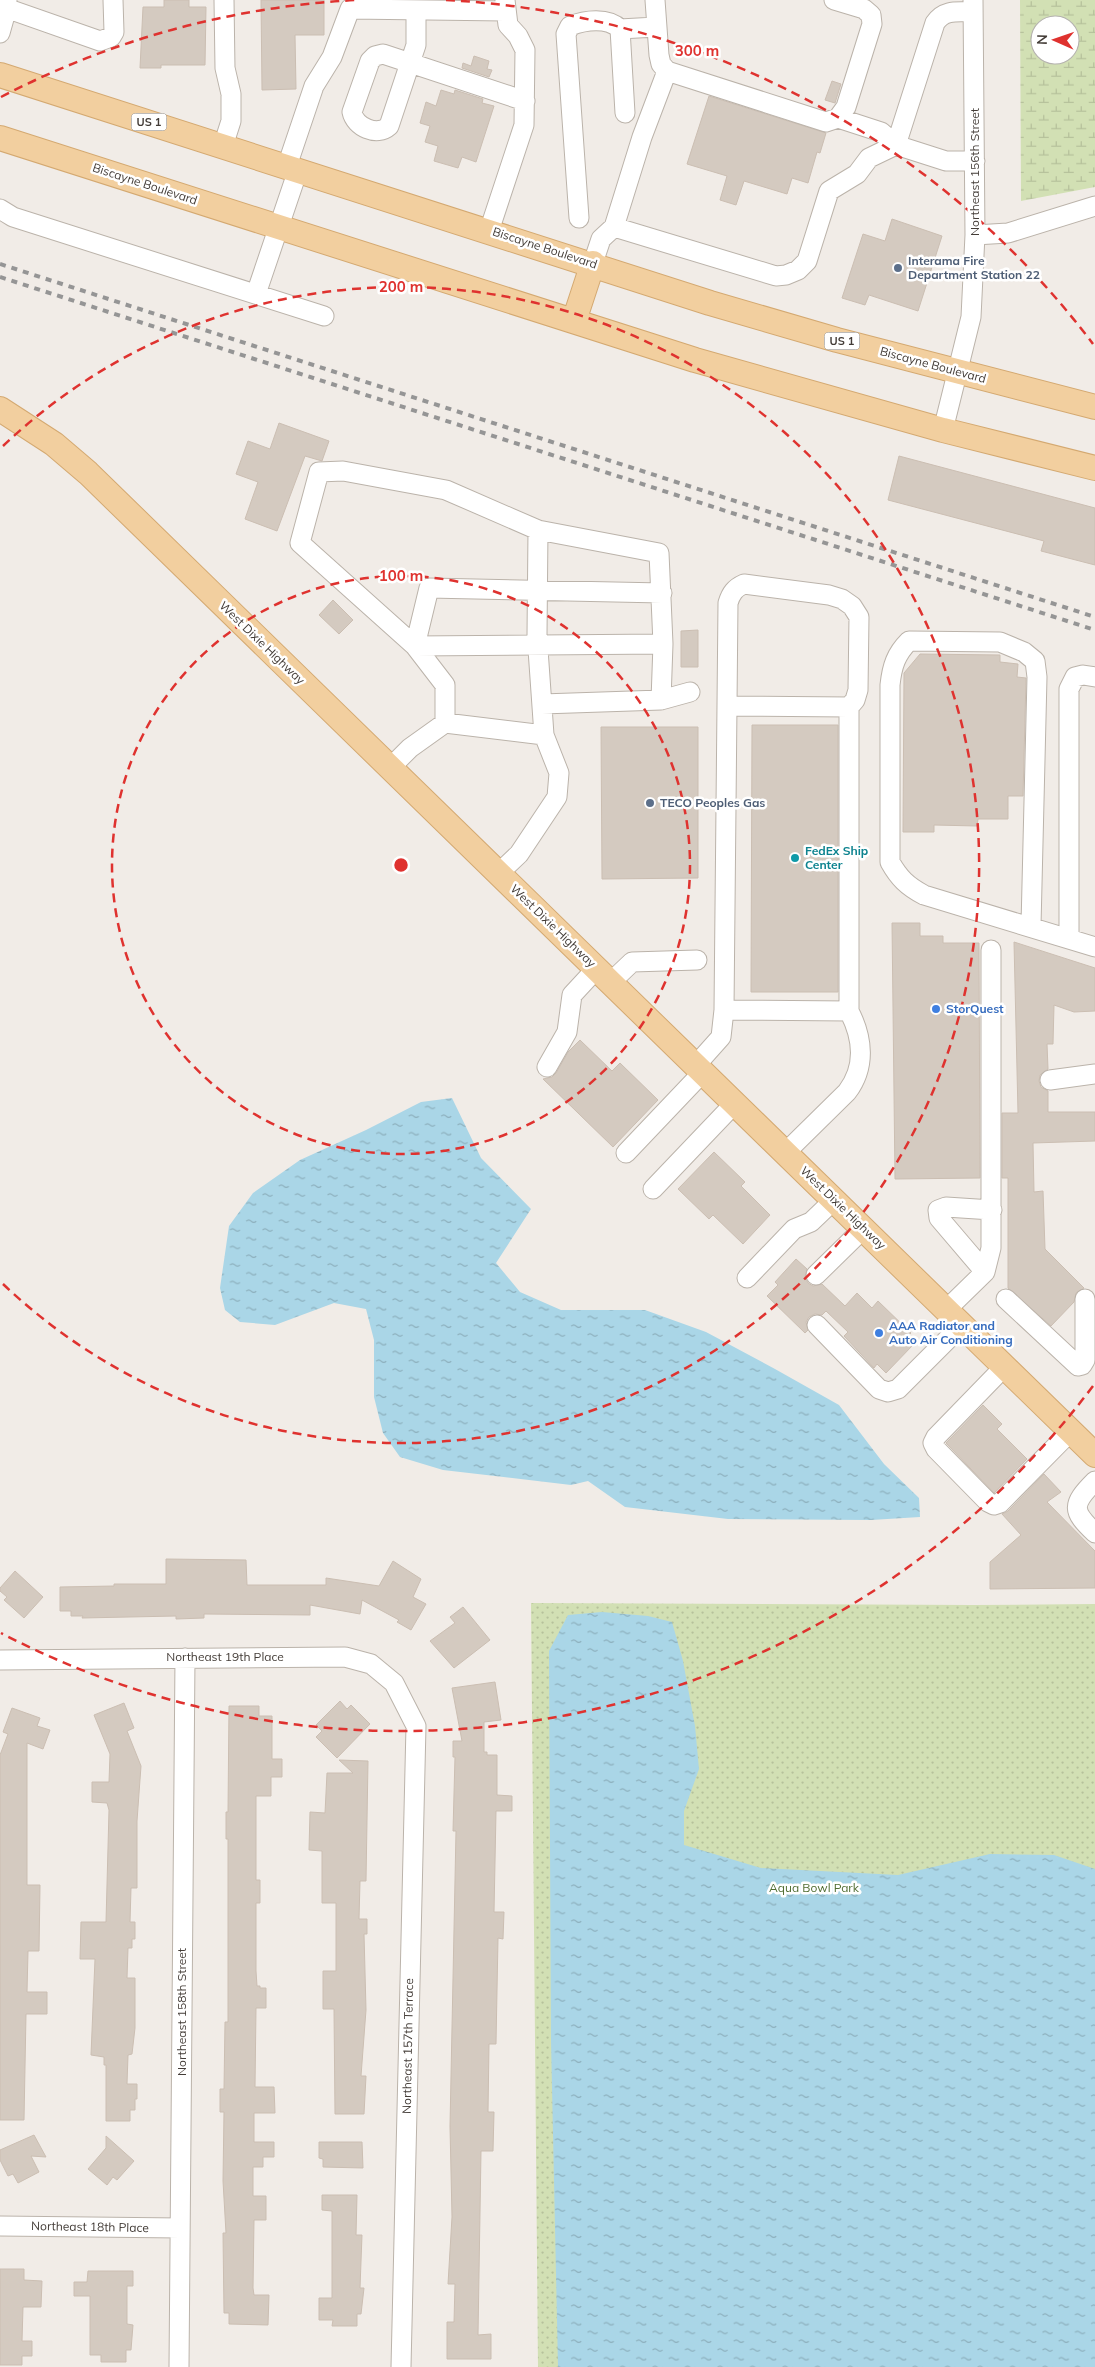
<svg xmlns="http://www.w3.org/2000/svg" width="1095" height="2367" viewBox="0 0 1095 2367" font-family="Mulish,sans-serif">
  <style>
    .green { fill: url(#green-dots) }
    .wetland { fill: url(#wetland-marsh); fill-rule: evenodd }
    .water { fill: url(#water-ripples) }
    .building { fill: #d4cac0; stroke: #cbbeb2 }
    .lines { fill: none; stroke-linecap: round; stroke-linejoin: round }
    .minor-casing { stroke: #bbb3aa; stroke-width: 21 }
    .major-casing { stroke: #d4a971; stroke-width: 26 }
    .minor { stroke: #fff; stroke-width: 19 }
    .major { stroke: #f2cf9f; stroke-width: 24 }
    .rail { stroke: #959595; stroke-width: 4; stroke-dasharray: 6 6; stroke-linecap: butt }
    .ring { fill: none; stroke: #df322f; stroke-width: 2.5; stroke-dasharray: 9 6 }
    .service-dot { fill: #5c6f8a; stroke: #fff; stroke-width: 2 }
    .culture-dot { fill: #0f9aa8; stroke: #fff; stroke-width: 2 }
    .shop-dot { fill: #3f7fe0; stroke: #fff; stroke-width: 2 }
    .labels { text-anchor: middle; stroke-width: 5; stroke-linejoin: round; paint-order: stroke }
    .shield { fill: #fff; stroke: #7b7673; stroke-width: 1 }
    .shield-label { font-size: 11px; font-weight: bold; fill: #433c37 }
    .street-label { font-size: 12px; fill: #433c37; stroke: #fff }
    .service-label { font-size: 12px; font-weight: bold; fill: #4e5e75; stroke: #fff; text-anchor: start }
    .culture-label { font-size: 12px; font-weight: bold; fill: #0d838f; stroke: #fff; text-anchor: start }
    .shop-label { font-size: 12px; font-weight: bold; fill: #366cbe; stroke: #fff; text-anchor: start }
    .park-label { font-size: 12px; fill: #506d31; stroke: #fff }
    .centre { fill: #df322f; stroke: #fff; stroke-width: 2.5 }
    .ring-label { font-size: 15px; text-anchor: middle; font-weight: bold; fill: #df322f; stroke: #fff; stroke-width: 5; stroke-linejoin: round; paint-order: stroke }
  </style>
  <defs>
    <pattern id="green-dots" width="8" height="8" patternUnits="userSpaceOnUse" patternTransform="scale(1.25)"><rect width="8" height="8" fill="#d2e0b4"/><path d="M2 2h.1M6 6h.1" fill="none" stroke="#b6c19b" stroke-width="1.8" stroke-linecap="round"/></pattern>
    <pattern id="wetland-marsh" width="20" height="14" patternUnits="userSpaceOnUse" patternTransform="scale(1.25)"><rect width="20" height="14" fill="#d2e0b4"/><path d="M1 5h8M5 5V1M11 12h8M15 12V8" fill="none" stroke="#b6c19b"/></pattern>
    <pattern id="water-ripples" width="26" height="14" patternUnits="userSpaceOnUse" patternTransform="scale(1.25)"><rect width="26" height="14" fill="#aad6e7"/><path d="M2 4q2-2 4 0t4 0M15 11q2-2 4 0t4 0" fill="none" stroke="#8cafbc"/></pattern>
  </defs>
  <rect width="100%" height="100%" fill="#f1ece7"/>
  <path class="green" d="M531,1603L973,1605L1095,1604V2367H538Z"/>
  <path class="wetland" d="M1020,0H1095V187L1021,201ZM1040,25H1070V55H1040Z"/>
  <path class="water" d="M452,1098L481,1158L531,1209L496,1263L520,1292L561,1310H645L706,1332L775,1369L839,1405L884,1464L919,1498L920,1517L871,1520L728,1519L625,1507L588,1481L571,1485L443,1470L400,1457L383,1433L374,1397V1340L366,1309L334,1303L275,1325L240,1322L225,1310L220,1288L229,1226L253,1193L300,1160L366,1130L421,1102Z
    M602,1612L648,1616L672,1622L683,1661L695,1726L699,1769L684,1811V1845L761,1868L898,1875L990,1854L1054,1855L1095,1869V2367H558L551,2041L549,1651L568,1615Z"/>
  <path class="building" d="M164,0H189V7H206L205,65H161V68H140L143,7H164Z
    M261,0H324V35H295L296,89L262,90Z
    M474,56L489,61L487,69L492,70L489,77L462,68L463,63L471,66Z
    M832,81L841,84L835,103L825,100Z
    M441,90L454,94L455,90L483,99L482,103L494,106L476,162L462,157L458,168L434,161L438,146L425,142L430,126L420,123L426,102L436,106Z
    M709,96L826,133L820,153L817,152L808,183L792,178L787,194L744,181L736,205L720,200L727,176L687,164Z
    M892,219L942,236L918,311L869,295L865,305L842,298L863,234L885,241Z
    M279,423L329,441L322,461L305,456L277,531L245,519L258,482L236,474L248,441L270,449Z
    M899,456L1095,508V565L1041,551L1044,541L888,500Z
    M333,600L353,620L339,634L319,615Z
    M698,630V667H681V631Z
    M920,654L1000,655V662L1018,664L1017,677L1026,678L1023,796H1008V819H978L977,826L934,825V832H903L904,673Z
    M752,725H838V992H751Z
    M601,727H698V878L602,879Z
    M892,923H920V936H943V943H979L980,1178L895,1179Z
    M1014,942L1095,968V1011L1074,1012L1054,1005L1053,1044H1047L1048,1069L1040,1075L1039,1081L1041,1087L1048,1091V1112H1095V1141L1033,1143L1034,1192L1043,1191L1045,1249L1084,1288L1076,1293L1074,1302L1051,1326L1008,1288V1178H1002V1113H1018Z
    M580,1040L612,1071L620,1063L658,1100L613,1147L543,1079L552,1077L556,1073L568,1052Z
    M714,1152L745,1182L741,1186L770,1215L743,1244L713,1215L709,1219L678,1189Z
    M796,1259L807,1269L805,1277L808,1283L813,1286L822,1284L845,1306L857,1293L872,1308L878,1301L911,1333L905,1339L912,1346L886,1373L877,1364L874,1368L844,1336L848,1332L826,1311L822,1315L815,1314L809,1317L806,1322L808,1330L805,1333L767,1296L778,1285L775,1282Z
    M983,1405L1002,1424L997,1429L1027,1459L994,1493L946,1443Z
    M1044,1474L1061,1492L1047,1502L1095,1551V1588L990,1589V1562L1021,1535L1002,1514L1008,1511Z
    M166,1559L246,1560L247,1585H326V1578L379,1586L393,1561L421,1579L413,1597L426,1604L411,1630L397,1622L399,1620L362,1600L360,1614L310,1605V1615L204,1614V1618L176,1619V1616L82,1618L83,1616H71V1611H60V1587L114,1586V1584H166Z
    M15,1571L43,1597L24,1618L4,1600L7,1597L0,1591V1588Z
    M463,1607L490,1640L454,1668L430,1641L455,1623L450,1617Z
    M495,1682L501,1720L484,1722V1752H487V1755H497V1795L512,1796V1811H496L494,1912H504L503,1939L498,1938L496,2044H489L488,2112H494L493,2151H481L478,2335L491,2334V2359H447V2322H454L455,2284H448L452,2217L450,2126L456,1831H453L455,1757H453V1741H462L452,1688Z
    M340,1701L347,1709L351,1705L370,1724L337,1758L316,1737L322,1731L316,1725Z
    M124,1703L134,1728L127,1731L141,1766L137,1821V1888H131L130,1922H135V1939H132V1948H128L127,1978H135V2028L132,2054L128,2055L127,2084H137V2099H135V2110H130V2121H106V2065H104V2057L91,2055L95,1959H80L81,1922H106L109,1810L107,1803L92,1802V1782H109L110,1754L94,1715Z
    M229,1706H259V1716H272V1759H282V1777H271V1796H256V1880H260V1903H256V1971L257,1986H260V1988H266V2008H256L255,2087H274L275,2113H254V2142H274V2157H263V2167H253V2196H266V2220H254L253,2288L254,2295H269L268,2325L229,2324V2313H224L223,2233H226L223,2181L224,2112H220V2089H224L225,2022H228V1839H226V1812H228Z
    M12,1708L40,1718L37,1726L50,1730L43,1749L27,1743V1885H40L39,1951H28L27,1992H47V2014H26L24,2120H0V1755L8,1734L3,1732Z
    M339,1760L368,1761L366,1881H360L359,1919H367V1934H364L366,2010L361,2076H366L364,2114H335L334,2009H323V1971H336V1903H322V1851L309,1850L310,1812L325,1813L327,1773H353Z
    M34,2135L46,2157L31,2156L39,2172L18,2183L13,2174L8,2176L0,2160V2150Z
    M106,2136L134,2161L117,2180L113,2177L107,2185L88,2169L106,2148Z
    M319,2142H362L363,2168L323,2167V2159L319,2158Z
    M322,2195H357L356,2235H362L360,2288H364L361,2314H357V2326H332L333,2320H319V2298H332V2211L322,2210Z
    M0,2269H24V2280L42,2281L41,2307H23L22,2341H32V2356H22V2365H0Z
    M88,2271H133V2286H127V2324L133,2325L131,2350H126V2362H101V2355H90V2296H74V2282H87Z"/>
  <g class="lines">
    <defs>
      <path id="minor" d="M655,0L659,55L661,64L667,71L826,122L838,118L846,107L872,24L871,15L864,9L834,0
        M0,6L100,41L111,37L114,32L113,0
        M416,10V45L389,126C377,137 355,127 352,112L370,61L375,56L383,54L525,101
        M973,12C958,12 944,9 935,23L896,145L946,161H975
        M0,33L7,8V0
        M625,113L620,29L656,27
        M223,146L231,121V94L225,68L224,0
        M287,166L314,86L332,57L350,9L505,11
        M0,209L13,217L324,316
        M579,218L566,34L570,26C585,20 608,17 620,29
        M614,227L776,276L786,275L798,270L807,261L829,191L857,174L869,158L896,145L881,132L838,118
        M489,231L524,125L525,50L518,36L508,25L505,0
        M975,235L1008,233L1095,206
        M593,263L601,239L614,227L642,137L667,71
        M256,294L298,170
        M943,430L971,317L975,235L973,0
        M744,584L829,595L842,599L852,606L859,617L858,690L855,700L849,707V1011L724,1010L728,603C731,593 735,588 744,584Z
        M415,646L429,588L662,593
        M415,646L663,644
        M542,704L661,700L690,692
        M727,706L849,707
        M445,723V685L415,646L300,543L319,472L343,471L446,490L538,530L659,553L663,644L661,700
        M390,768L410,748L445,723L544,735
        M499,873L519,854L557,797L559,773L544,735L537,635L538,530
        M1031,926L1037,677L1035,661L1024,652L1000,642L909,641C896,654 892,666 890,685V862C899,878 907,886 924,895L1095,947
        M1069,938V689L1075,677L1083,675L1095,677
        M611,982L632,962L697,960
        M696,1065L721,1037L724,1010
        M547,1067L567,1032L572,995L597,968
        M1050,1080L1095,1074
        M626,1153L703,1072
        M785,1153L847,1092C866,1067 863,1038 849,1011
        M653,1189L735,1103
        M985,1272L939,1218L938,1210L946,1207L992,1210
        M816,1275L863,1229
        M747,1278L794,1229L811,1222L834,1200
        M1006,1299L1078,1366L1082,1365L1085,1360V1299
        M946,1310L985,1272L991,1248V950
        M817,1325L879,1389L888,1392L898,1389L962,1325
        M1005,1366L936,1437L933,1443L936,1449L988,1502L994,1505L1000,1503L1071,1431
        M1095,1481C1071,1505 1072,1511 1095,1533
        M0,1660L345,1657L371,1664L394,1683L416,1726L401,2367
        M0,2226L180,2228
        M179,2367L185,1658"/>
      <path id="major" d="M0,75L710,303L837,340L1095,407
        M0,138L695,360L943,430L1095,468
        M574,321L593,263
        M0,409L54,444L88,473L1095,1455"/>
    </defs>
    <use href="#minor" class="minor-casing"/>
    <use href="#major" class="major-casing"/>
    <use href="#minor" class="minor"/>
    <use href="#major" class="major"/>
    <path class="rail" d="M0,264L1095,617
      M0,277L1095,630"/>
  </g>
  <g class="ring">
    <circle cx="401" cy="865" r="289"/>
    <path d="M3 446A578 578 0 1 1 3 1284"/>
    <path d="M1093 1386A866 866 0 0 1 1 1633M1 97A866 866 0 0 1 356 0M446 0A866 866 0 0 1 1093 344"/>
  </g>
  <g class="service-dot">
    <circle cx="898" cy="268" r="5"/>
    <circle cx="650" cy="803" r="5"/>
  </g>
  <circle class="culture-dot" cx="795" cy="858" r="5"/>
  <g class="shop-dot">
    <circle cx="936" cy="1009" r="5"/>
    <circle cx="879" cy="1333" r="5"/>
  </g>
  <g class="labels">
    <g class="shield">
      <rect x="131.5" y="113.5" width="35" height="17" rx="4"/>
      <rect x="824.5" y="332.5" width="35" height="17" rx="4"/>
    </g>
    <g class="shield-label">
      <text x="149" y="126">US 1</text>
      <text x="842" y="345">US 1</text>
    </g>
    <g class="street-label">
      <text transform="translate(975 172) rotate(-90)" y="4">Northeast 156th Street</text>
      <text transform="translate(145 184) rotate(18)" y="4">Biscayne Boulevard</text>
      <text transform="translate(545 248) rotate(18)" y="4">Biscayne Boulevard</text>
      <text transform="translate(933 365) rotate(15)" y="4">Biscayne Boulevard</text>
      <text transform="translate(262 643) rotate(44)" y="4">West Dixie Highway</text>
      <text transform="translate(553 926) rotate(44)" y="4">West Dixie Highway</text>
      <text transform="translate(843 1208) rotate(44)" y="4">West Dixie Highway</text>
      <text x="225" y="1661">Northeast 19th Place</text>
      <text transform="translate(182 2012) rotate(-90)" y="4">Northeast 158th Street</text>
      <text transform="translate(408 2046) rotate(-89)" y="4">Northeast 157th Terrace</text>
      <text transform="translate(90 2227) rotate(1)" y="4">Northeast 18th Place</text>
    </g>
    <g class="service-label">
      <text x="908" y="265">Interama Fire<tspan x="908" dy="14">Department Station 22</tspan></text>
      <text x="660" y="807">TECO Peoples Gas</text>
    </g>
    <g class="culture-label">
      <text x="805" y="855">FedEx Ship<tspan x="805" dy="14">Center</tspan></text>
    </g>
    <g class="shop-label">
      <text x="946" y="1013">StorQuest</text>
      <text x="889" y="1330">AAA Radiator and<tspan x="889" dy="14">Auto Air Conditioning</tspan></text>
    </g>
    <g class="park-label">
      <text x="814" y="1892">Aqua Bowl Park</text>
    </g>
  </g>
  <circle cx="401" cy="865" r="8" class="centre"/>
  <g class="ring-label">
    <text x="697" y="56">300 m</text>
    <text x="401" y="292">200 m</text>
    <text x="401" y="581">100 m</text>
  </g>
  <g transform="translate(1055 40) rotate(272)"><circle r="24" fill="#ffffff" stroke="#b4b1af"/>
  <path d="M0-4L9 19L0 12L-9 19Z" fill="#df322f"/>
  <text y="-8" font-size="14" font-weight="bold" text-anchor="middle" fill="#433c37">N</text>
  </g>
</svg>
